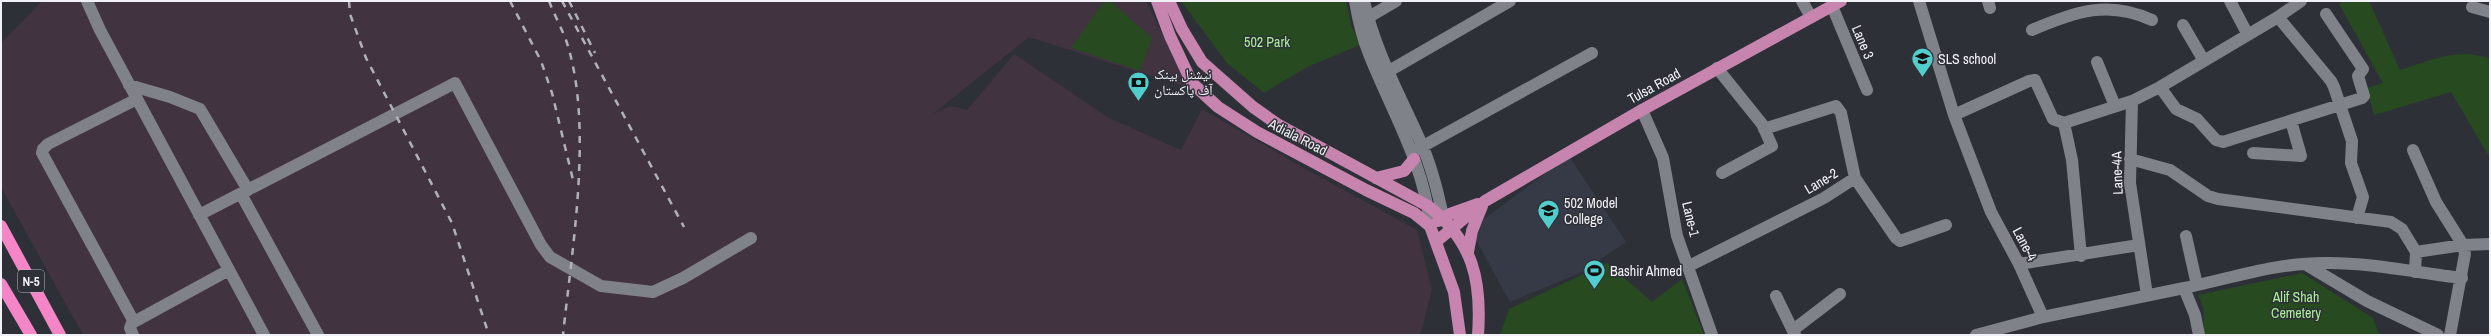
<svg xmlns="http://www.w3.org/2000/svg" width="2491" height="336" viewBox="0 0 2491 336" font-family="'Archivo Narrow','Noto Naskh Arabic',sans-serif">
  <style>
    .built { fill: #363a46 }
    .industrial { fill: #413340 }
    .green { fill: #284a20 }
    .lines { fill: none; stroke-linecap: round; stroke-linejoin: round }
    .minor { stroke: #80828a; stroke-width: 12 }
    .major { stroke: #c684af; stroke-width: 12 }
    .highway { stroke: #f486c8; stroke-width: 12 }
    .rail { stroke: #b1b2b8; stroke-width: 2.5; stroke-dasharray: 7 7; stroke-linecap: butt }
    .labels { text-anchor: middle; stroke-width: 3; stroke-linejoin: round; paint-order: stroke }
    .shield { fill: #2e3037; stroke: #b6b8bd; stroke-width: 1 }
    .shield-label { font-size: 13px; font-weight: bold; fill: #f1f2f7 }
    .park-label { font-size: 14px; fill: #a9f097; stroke: #2e3037 }
    .street-label { font-size: 14px; fill: #f1f2f7; stroke: #2e3037 }
    .poi-label { font-size: 14px; fill: #f1f2f7; stroke: #2e3037; text-anchor: start }
  </style>
  <rect width="100%" height="100%" fill="#2e3037"/>
  <path class="built" d="M1569,156L1626,242L1580,273L1510,302L1476,240L1484,219Z"/>
  <path class="industrial" d="M42,1H1146L1189,88L1029,37L933,114L950,106L967,110L1014,54L1109,118L1181,150L1202,109L1309,171L1417,230L1432,290L1420,335H83L1,187V43Z"/>
  <path class="green" d="M1104,1H1110L1152,38L1140,71L1071,48Z
    M1181,1H1346L1351,25L1360,45L1307,67L1264,93L1227,63Z
    M2344,1H2369L2400,70C2430,61 2459,46 2490,59V158L2451,92L2374,115L2367,88L2383,83L2339,4Z
    M1607,263L1652,302L1682,279L1704,335H1500L1509,309Z
    M2302,273L2373,318L2379,335H2203L2204,309L2198,295Z"/>
  <g class="lines">
    <path class="minor" d="M87,1L100,30L264,335
      M1355,1C1358,19 1362,37 1369,54C1391,110 1425,165 1430,226
      M1364,1C1375,51 1401,97 1422,145C1432,168 1438,192 1443,217
      M1802,1L1811,17
      M1919,1L1954,115L1991,212L2019,264L2043,317L2184,288L2195,315L2199,335
      M1988,1L1990,8
      M2230,1L2248,35
      M1832,6L1867,90
      M2472,7L2490,12
      M2278,17L2331,81L2334,87L2352,141L2351,163L2363,197L2357,218
      M1362,21L1396,1
      M2183,25L2204,61
      M2032,30C2076,11 2109,0 2152,20
      M2097,62L2115,106
      M1717,68L1762,124L1772,146L1722,173
      M1382,75L1510,1
      M129,85L170,97L200,109L248,190
      M2160,87L2176,109L2197,119L2216,140L2223,142L2362,98L2364,96L2358,76L2363,69L2326,14
      M2132,101L2130,183L2147,295
      M1642,110L1663,158L1677,236L1712,335
      M1954,115L2029,81L2035,80L2053,119L2064,123L2072,160L2081,256
      M2064,123L2132,101L2160,87L2278,17L2301,1
      M1416,150L1592,53
      M2413,150L2436,202L2463,245L2465,254L2450,335
      M2253,153L2301,156L2291,121
      M2130,159L2170,170L2208,196L2218,199L2391,222L2402,229L2416,252L2415,272
      M1855,178L1896,238L1900,241L1946,225
      M241,194L318,335
      M199,215L455,83L541,245L550,257L601,286L653,292L683,278L751,238
      M2186,236L2197,285
      M2416,252L2463,245L2490,244
      M2019,264L2139,245
      M2305,264L2367,301L2438,335
      M1689,266L1824,198L1855,178L1841,113L1836,106L1764,129
      M2184,288C2232,278 2279,262 2328,263C2373,263 2418,273 2462,278
      M1776,296L1795,335
      M134,322L42,153L43,149L48,144L137,99
      M1793,330L1840,294
      M133,335L130,328L132,323L229,270
      M1976,335L2043,317"/>
    <path class="major" d="M1157,1L1170,36L1192,83L1218,107L1257,132L1366,190L1414,213L1430,226L1454,292L1460,335
      M1169,1L1182,29L1202,62L1253,107L1277,124L1428,206C1473,241 1482,280 1478,335
      M1376,178L1404,171L1414,159
      M1438,221L1450,214L1478,204
      M1437,241L1485,201L1642,110L1841,1
      M1468,252L1472,231L1482,206"/>
    <path class="highway" d="M1,226L60,335
      M1,284L31,335"/>
    <path class="rail" d="M349,1L350,14L366,58L452,223L489,335
      M510,1L541,61L552,93L574,184
      M549,1C554,14 561,27 566,40C594,123 572,248 563,335
      M562,1L684,227
      M569,1L595,53"/>
  </g>
  <defs>
    <symbol id="school-pin" viewBox="-11 -11 22 30"><path d="M0 17L-7.5 6A9.5 9.5 0 1 1 7.5 6Z" fill="#52cdcd" stroke="#2e3037"/><path d="M0-5L7-2L0 1L-7-2ZM-4 1L0 2.5L4 1V4Q0 6-4 4Z" fill="#111"/></symbol>
    <symbol id="bank-pin" viewBox="-11 -11 22 30"><path d="M0 17L-7.5 6A9.5 9.5 0 1 1 7.5 6Z" fill="#52cdcd" stroke="#2e3037"/><path d="M-6-4H6V4H-6ZM0-2.3a2.3 2.3 0 1 0 0 4.6a2.3 2.3 0 1 0 0-4.6Z" fill="#111"/></symbol>
    <symbol id="university-pin" viewBox="-11 -11 22 30"><path d="M0 17L-7.5 6A9.5 9.5 0 1 1 7.5 6Z" fill="#52cdcd" stroke="#2e3037"/><path d="M0-5L7-2L0 1L-7-2ZM-4 1L0 2.5L4 1V4Q0 6-4 4Z" fill="#111"/></symbol>
    <symbol id="stadium-pin" viewBox="-11 -11 22 30"><path d="M0 17L-7.5 6A9.5 9.5 0 1 1 7.5 6Z" fill="#52cdcd" stroke="#2e3037"/><path d="M0-5a6.5 5 0 1 0 0 10a6.5 5 0 1 0 0-10ZM-3.5-1.8h7v3.6h-7Z" fill="#111"/></symbol>
  </defs>
  <g fill-rule="evenodd">
    <use href="#school-pin" x="1910" y="46" width="25" height="34"/>
    <use href="#bank-pin" x="1126" y="70" width="25" height="34"/>
    <use href="#university-pin" x="1536" y="198" width="25" height="34"/>
    <use href="#stadium-pin" x="1582" y="258" width="25" height="34"/>
  </g>
  <g class="labels">
    <rect class="shield" x="18" y="270" width="26" height="22" rx="3"/>
    <g class="shield-label">
      <text x="31" y="286">N-5</text>
    </g>
    <g class="park-label">
      <text x="1267" y="47">502 Park</text>
      <text x="2296" y="302">Alif Shah<tspan x="2296" dy="16">Cemetery</tspan></text>
    </g>
    <g class="street-label">
      <text transform="translate(1863 42) rotate(67)" y="5">Lane 3</text>
      <text transform="translate(1654 86) rotate(-29)" y="5">Tulsa Road</text>
      <text transform="translate(1298 137) rotate(27)" y="5">Adiala Road</text>
      <text transform="translate(2117 173) rotate(-92)" y="5">Lane-4A</text>
      <text transform="translate(1821 181) rotate(-31)" y="5">Lane-2</text>
      <text transform="translate(1691 219) rotate(77)" y="5">Lane-1</text>
      <text transform="translate(2025 244) rotate(62)" y="5">Lane-4</text>
    </g>
    <g class="poi-label">
      <text x="1938" y="64">SLS school</text>
      <text x="1154" y="79">نیشنل بینک<tspan x="1154" dy="16">آف پاکستان</tspan></text>
      <text x="1564" y="208">502 Model<tspan x="1564" dy="16">College</tspan></text>
      <text x="1610" y="276">Bashir Ahmed</text>
    </g>
  </g>
  <rect width="2491" height="336" fill="none" stroke="#f1f2f7" stroke-width="4"/>
</svg>
